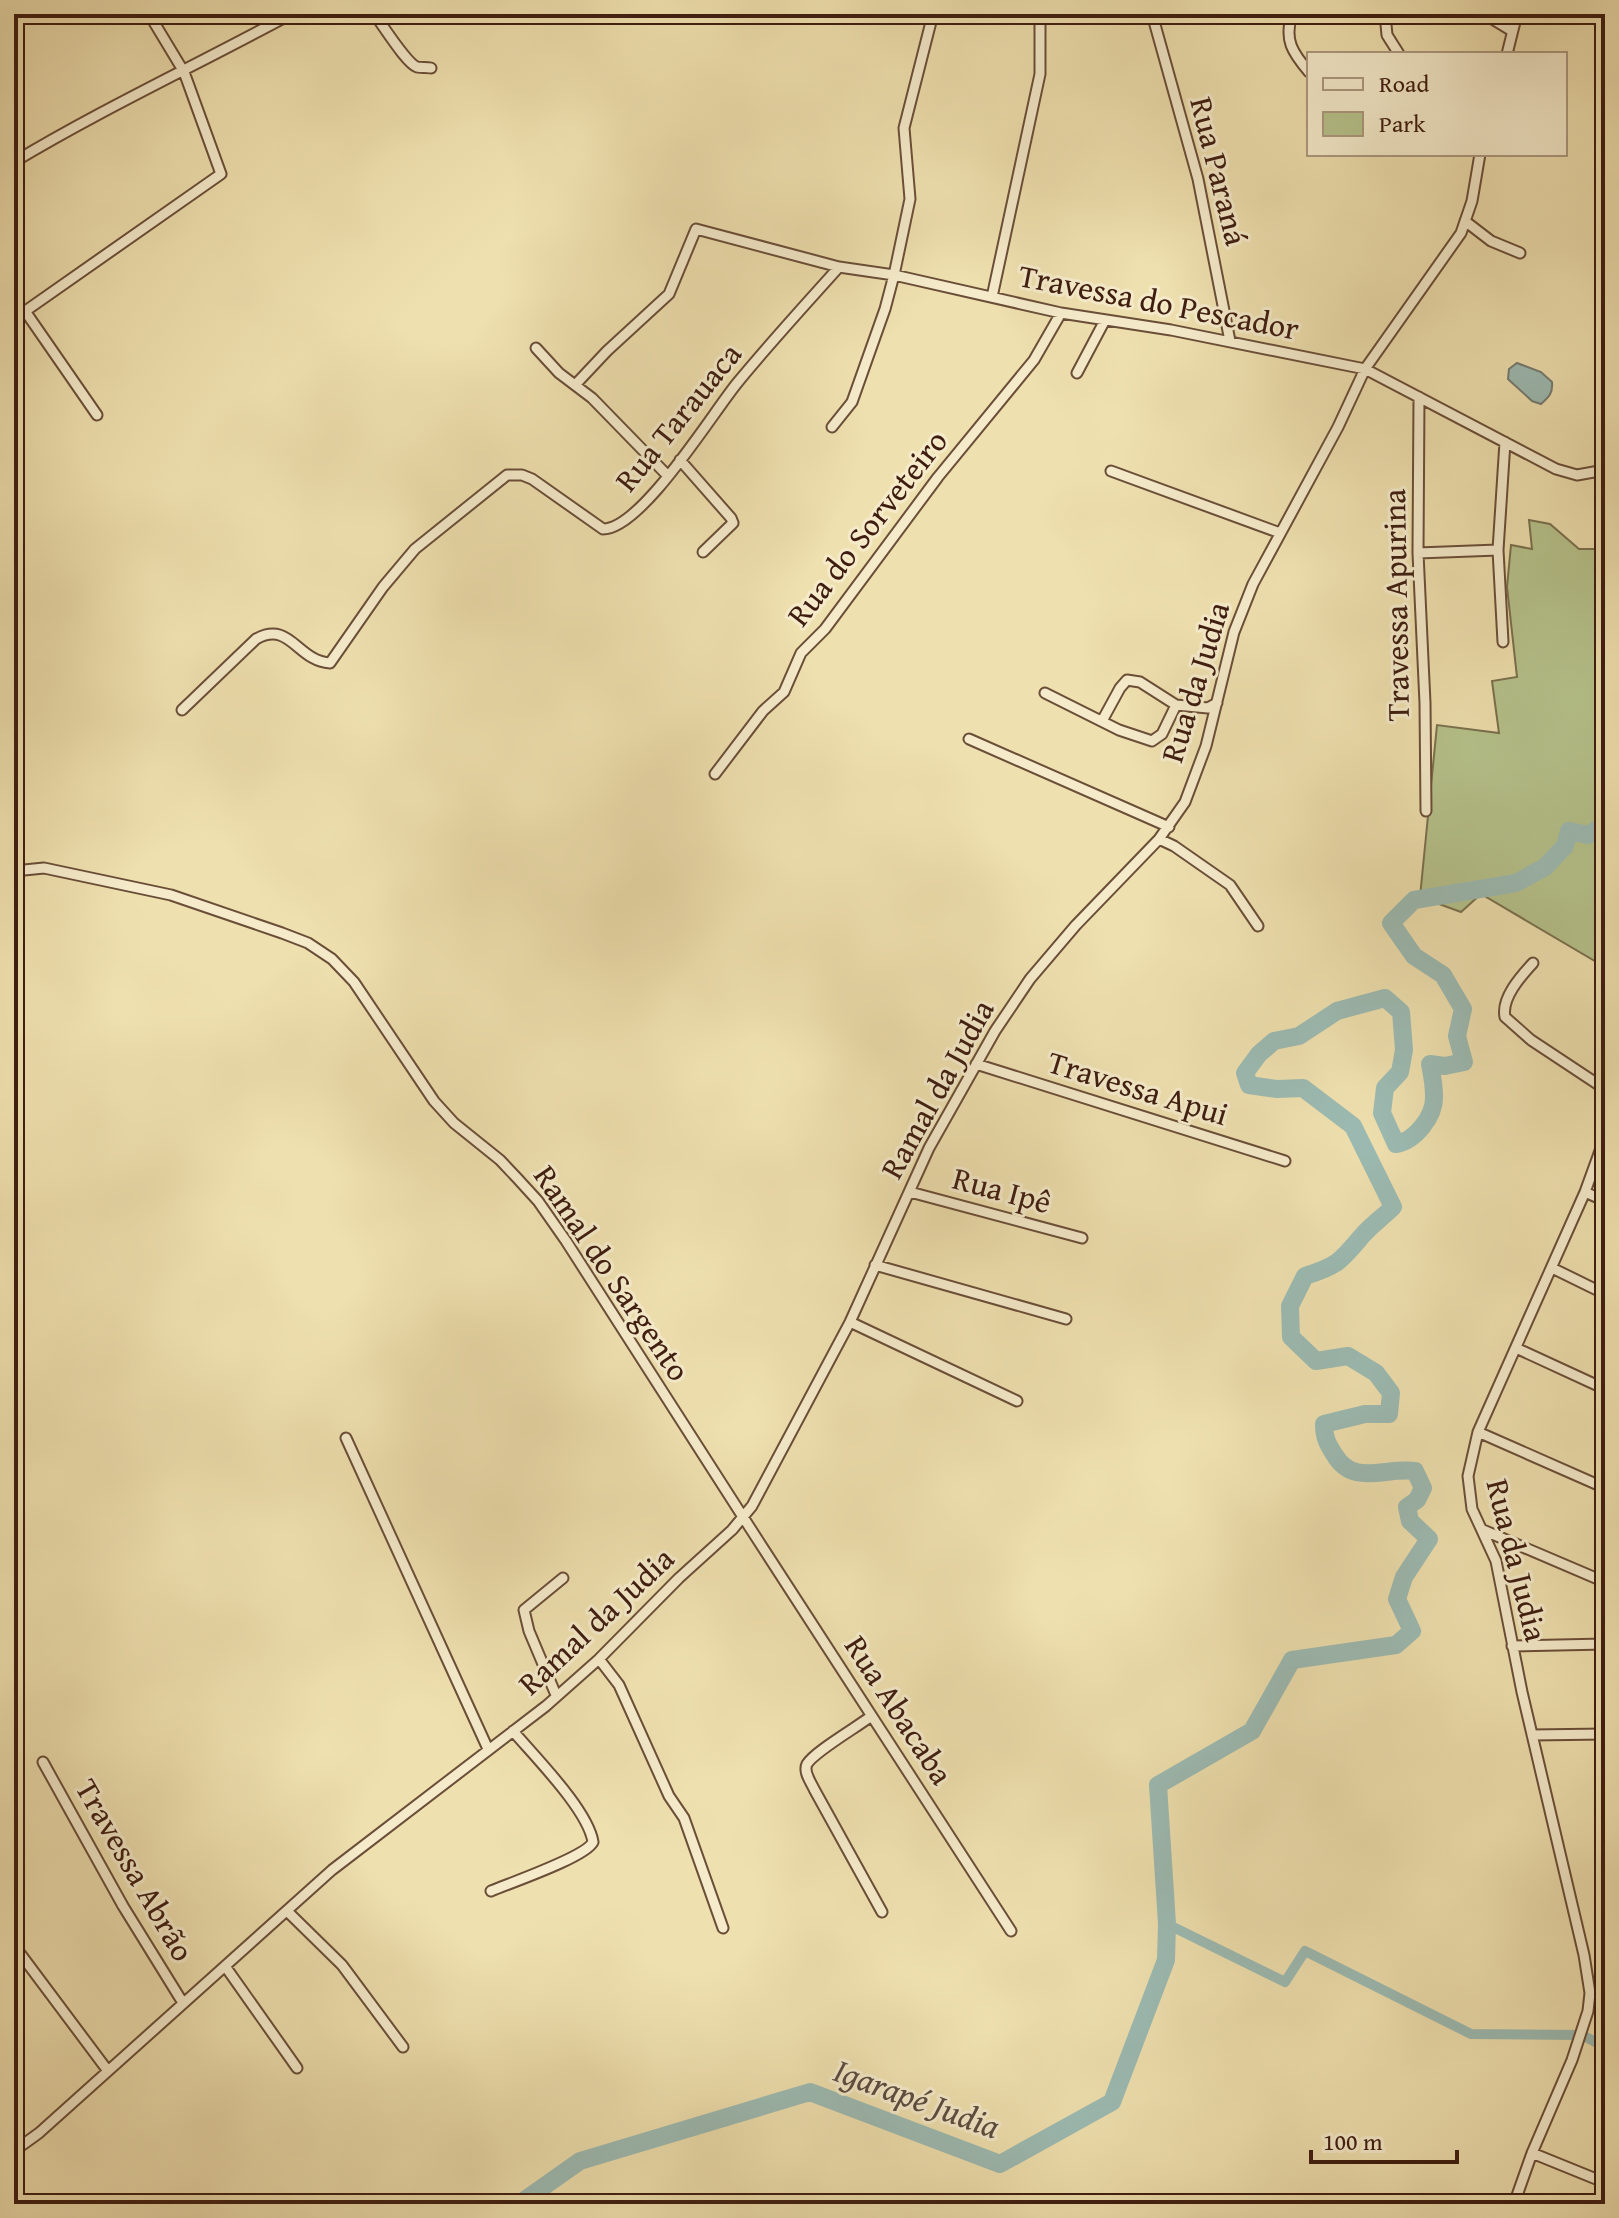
<svg xmlns="http://www.w3.org/2000/svg" width="1619" height="2218" viewBox="0 0 1619 2218" font-family="'Gentium Book Plus',serif">
  <style>
    .green { fill: #b6c38c; stroke: #7a704e; stroke-width: 2 }
    .water { fill: #9cbbb3; stroke: #767c72; stroke-width: 2 }
    .lines { fill: none; stroke-linecap: round; stroke-linejoin: round }
    .canal { stroke: #9cbbb3; stroke-width: 10 }
    .river { stroke: #9cbbb3; stroke-width: 18 }
    .minor-casing { stroke: #6a4e38; stroke-width: 13 }
    .minor { stroke: #f5ebcb; stroke-width: 9 }
    .labels { text-anchor: middle; stroke-width: 6; stroke-linejoin: round; paint-order: stroke }
    .street-label { font-size: 32px; fill: #3e1d10; stroke: #f5ebcb }
    .water-label { font-size: 34px; font-style: italic; fill: #5a4c41; stroke: #f5ebcb }
  </style>
  <rect width="100%" height="100%" fill="#efe0af"/>
  <filter id="stains"><feTurbulence type="fractalNoise" baseFrequency=".0025" numOctaves="4"/><feColorMatrix values="0 0 0 0 .2 0 0 0 0 .09 0 0 0 0 .02 0 0 0 .5 -.17"/></filter>
  <radialGradient id="worn" r=".72"><stop offset=".6" stop-color="#630" stop-opacity="0"/><stop offset="1" stop-color="#630" stop-opacity=".3"/></radialGradient>
  <path class="green" d="M1529,520L1550,524L1579,549H1605V967L1481,894L1461,912L1420,897L1437,725L1499,733L1492,681L1517,677L1507,587L1511,545L1532,549Z"/>
  <path class="water" d="M1517,363L1541,372L1552,382C1553,393 1549,397 1541,404L1532,401L1508,379L1509,369Z"/>
  <g class="lines">
    <path class="canal" d="M1167,1924L1285,1982L1305,1951L1471,2034L1582,2035L1605,2047"/>
    <path class="river" d="M519,2204L580,2161L810,2092L1000,2164L1112,2102L1166,1960L1167,1924L1158,1785L1252,1731L1292,1660L1396,1645L1412,1631L1397,1599L1404,1577L1429,1539L1410,1521L1407,1507L1417,1500L1423,1488L1415,1471C1384,1467 1353,1487 1334,1454C1327,1443 1324,1437 1324,1424L1365,1414H1389L1391,1393L1376,1373L1348,1356L1316,1361L1291,1337L1290,1306L1305,1276C1337,1266 1340,1262 1361,1237C1370,1226 1383,1217 1393,1207L1353,1126L1303,1088L1277,1089L1249,1085L1245,1073L1259,1054L1274,1041L1299,1036L1337,1011L1385,998L1401,1012L1404,1050L1400,1072L1385,1088L1382,1113L1396,1144C1415,1141 1435,1116 1434,1096C1434,1086 1432,1074 1430,1064L1445,1066L1464,1062L1457,1036L1463,1009L1443,975L1414,956L1391,923L1414,900L1516,883L1545,867L1565,846L1569,831L1588,835L1605,825"/>
    <defs>
      <path id="minor" d="M374,14C383,25 406,63 417,67C422,68 426,67 431,68
        M1152,14L1198,179L1230,341
        M1292,14C1284,40 1292,52 1309,72
        M1385,14L1387,35L1399,54
        M1484,14L1512,31
        M1507,54L1517,14
        M14,162C104,108 199,64 291,14
        M1465,221L1491,241L1520,253
        M992,297L1040,74V14
        M25,311L97,415
        M14,319L221,174L184,72L149,14
        M536,348L559,373L592,398L668,476
        M1077,373L1104,322
        M575,385L607,351L669,294L696,229L839,267L894,275L1061,313L1171,330L1365,369L1556,469L1577,475L1605,470
        M1419,397L1418,553L1425,703L1426,811
        M832,427L852,402L885,309L894,275L910,199L904,128L933,14
        M680,460L731,518L733,523L703,552
        M1111,471L1280,533
        M1418,553L1498,550
        M1503,642L1498,550L1505,442
        M1045,693L1119,730L1152,741L1162,734L1176,705
        M1176,705L1208,708L1217,703
        M182,710L256,639C290,620 297,661 330,663L383,587L415,549L507,475H522L532,479L603,529C642,529 713,412 738,382C770,343 805,305 839,267
        M1102,721L1120,688L1127,680L1140,682L1176,705
        M969,739L1169,827
        M715,774L763,711L784,692L801,653L825,629L938,477L1034,360L1061,313
        M1159,839L1174,846L1230,885L1258,926
        M14,871L44,868L171,895L282,933L308,943L332,959L354,982L434,1101L454,1123L500,1160L517,1178L538,1201L566,1241C713,1472 862,1701 1011,1931
        M1533,963C1521,976 1501,998 1505,1017L1531,1040L1605,1089
        M976,1064L1285,1161
        M910,1192L1082,1238
        M1585,1192L1605,1201
        M875,1265L1066,1319
        M1552,1268L1605,1294
        M850,1322L1017,1401
        M1516,1348L1605,1389
        M1478,1432L1605,1488
        M346,1438L488,1749
        M1483,1530L1605,1582
        M1512,1646L1605,1644
        M599,1659L619,1685L669,1796L684,1818L723,1928
        M556,1695L529,1631L524,1610L563,1578
        M870,1717C857,1727 814,1752 807,1764C803,1772 811,1782 814,1789L882,1912
        M1532,1735L1605,1734
        M43,1762L123,1906L183,2003
        M491,1891C510,1883 586,1857 593,1842C588,1810 535,1757 513,1731
        M288,1912L342,1965L403,2047
        M16,1948L108,2071
        M225,1966L297,2068
        M14,2151L39,2133L332,1870L546,1706L599,1659L679,1578L732,1530L752,1506L850,1322L929,1148L995,1031L1030,979L1076,925L1159,839L1185,802L1206,746L1234,632L1253,584L1338,427L1365,369L1461,233L1472,201L1480,154
        M1532,2153L1601,2181
        M1514,2204L1532,2153L1572,2060L1588,2011L1590,1993L1584,1955L1522,1692L1496,1561L1472,1509L1468,1476L1478,1432L1585,1192L1605,1137"/>
    </defs>
    <use href="#minor" class="minor-casing"/>
    <use href="#minor" class="minor"/>
  </g>
  <g class="labels">
    <g class="street-label">
      <text transform="translate(1219 171) rotate(76)" y="11">Rua Paraná</text>
      <text transform="translate(1159 302) rotate(11)" y="11">Travessa do Pescador</text>
      <text transform="translate(678 417) rotate(-51)" y="11">Rua Tarauaca</text>
      <text transform="translate(867 528) rotate(-52)" y="11">Rua do Sorveteiro</text>
      <text transform="translate(1396 605) rotate(-91)" y="11">Travessa Apurina</text>
      <text transform="translate(1195 682) rotate(-73)" y="11">Rua da Judia</text>
      <text transform="translate(1138 1088) rotate(17)" y="11">Travessa Apui</text>
      <text transform="translate(937 1089) rotate(-61)" y="11">Ramal da Judia</text>
      <text transform="translate(1002 1190) rotate(15)" y="11">Rua Ipê</text>
      <text transform="translate(612 1273) rotate(56)" y="11">Ramal do Sargento</text>
      <text transform="translate(1517 1560) rotate(76)" y="11">Rua da Judia</text>
      <text transform="translate(596 1621) rotate(-43)" y="11">Ramal da Judia</text>
      <text transform="translate(899 1710) rotate(57)" y="11">Rua Abacaba</text>
      <text transform="translate(135 1870) rotate(60)" y="11">Travessa Abrão</text>
    </g>
    <g class="water-label">
      <text transform="translate(917 2098) rotate(20)" y="12">Igarapé Judia</text>
    </g>
  </g>
  <rect width="1619" height="2218" fill="none" stroke="#efe0af" stroke-width="48"/>
  <rect x="16" y="16" width="1587" height="2186" fill="none" stroke="#3e1d10" stroke-width="4"/>
  <rect x="24" y="24" width="1571" height="2170" fill="none" stroke="#3e1d10" stroke-width="2"/>
  <rect x="1307" y="52" width="260" height="104" fill="#f5ebcb" stroke="#ac9980" stroke-width="2"/>
  <rect x="1323" y="78" width="40" height="12" fill="#f5ebcb" stroke="#ac9980" stroke-width="2"/>
  <text x="1379" y="92" font-size="24" fill="#3e1d10">Road</text>
  <rect x="1323" y="112" width="40" height="24" fill="#b6c38c" stroke="#ac9980" stroke-width="2"/>
  <text x="1379" y="132" font-size="24" fill="#3e1d10">Park</text>
  <path d="M1311 2150v12h146v-12" fill="none" stroke="#3e1d10" stroke-width="4"/>
  <text x="1323" y="2150" font-size="24" fill="#3e1d10" stroke="#f5ebcb" stroke-width="6" paint-order="stroke">100 m</text>
  <rect width="100%" height="100%" filter="url(#stains)"/>
  <rect width="100%" height="100%" fill="url(#worn)"/>
</svg>
